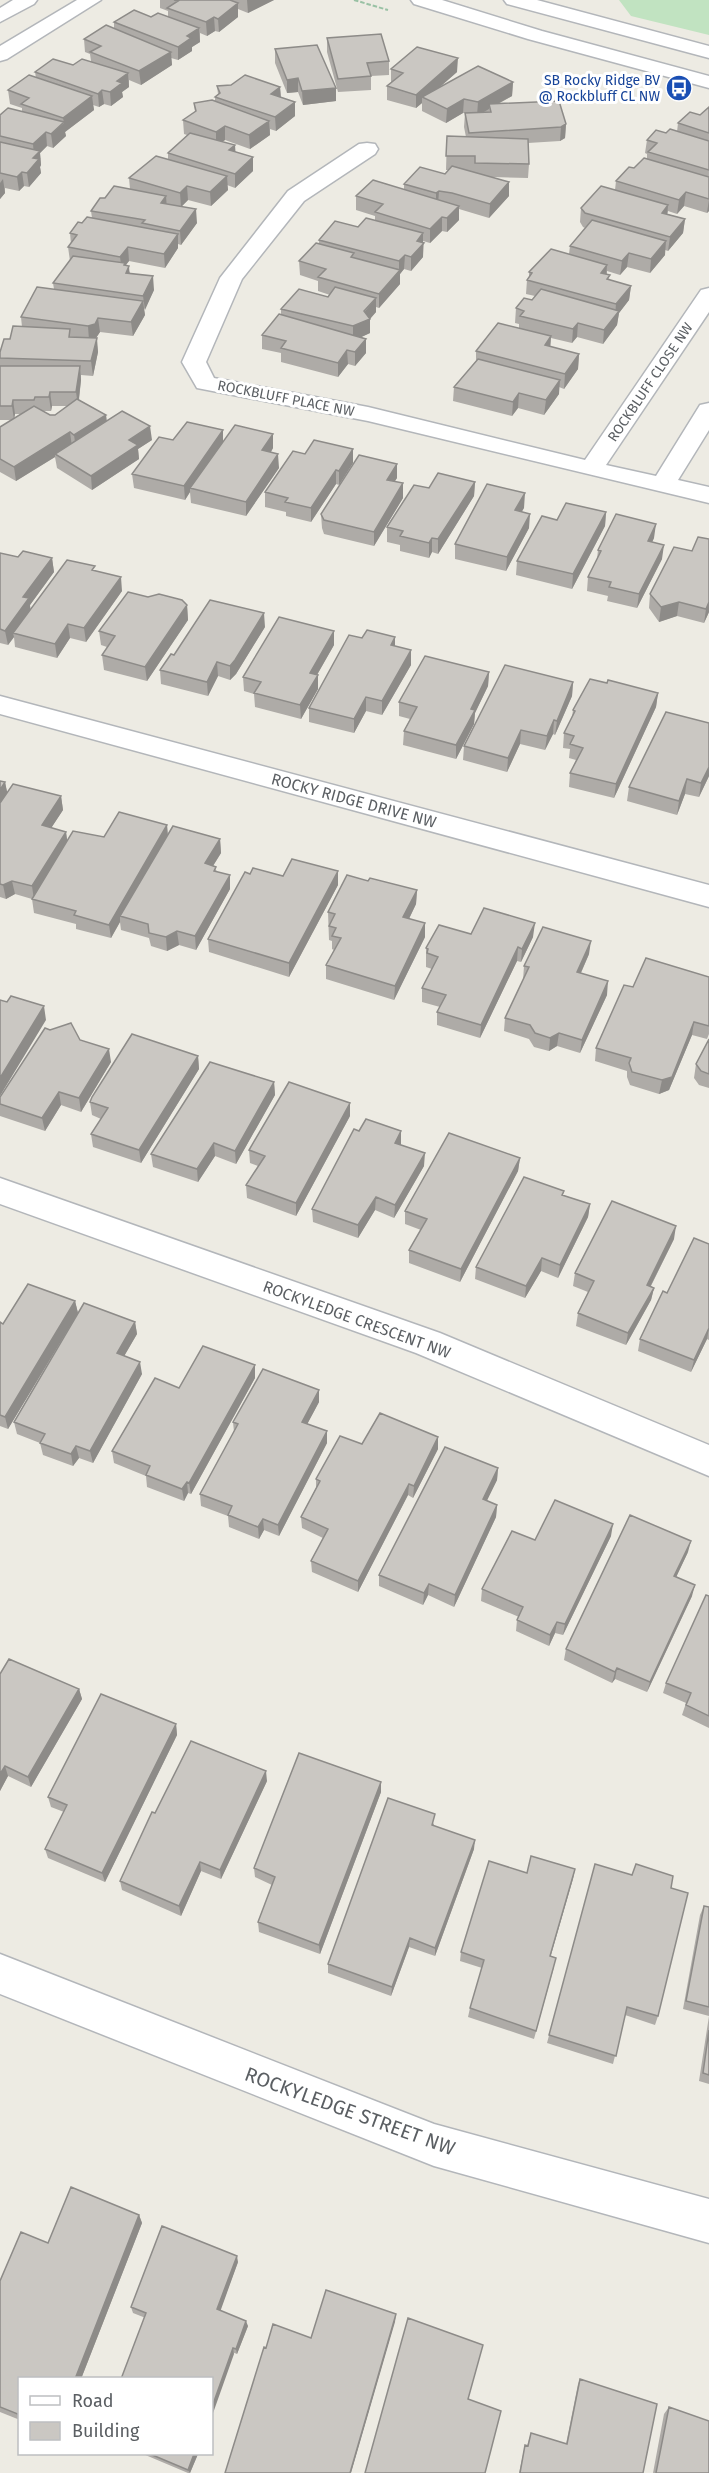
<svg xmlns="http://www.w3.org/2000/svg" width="709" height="2473" viewBox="0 0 709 2473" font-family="'Fira Sans',sans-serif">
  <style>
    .green { fill: #c1e3c1 }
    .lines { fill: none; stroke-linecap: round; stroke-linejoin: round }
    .minor-casing { stroke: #b3b6ba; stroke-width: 3 }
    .path { stroke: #99c1a4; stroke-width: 2; stroke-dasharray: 4.5 2; stroke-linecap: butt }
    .minor { fill: #fff; fill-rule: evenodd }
    .wall { fill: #aeaba7; fill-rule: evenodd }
    .shaded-wall { fill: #8d8b88 }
    .building { fill: #cac7c2; stroke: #8d8b88; stroke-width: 1.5 }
    .labels { text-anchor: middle; stroke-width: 6; stroke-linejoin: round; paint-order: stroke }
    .far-transit-label { font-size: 14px; fill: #164399; stroke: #fff; text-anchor: end }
    .far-street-label { font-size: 14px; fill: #5b5f63; stroke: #fff }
    .street-label { font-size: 16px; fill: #5b5f63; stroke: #fff }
    .near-street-label { font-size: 20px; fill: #5b5f63; stroke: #fff }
  </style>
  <rect width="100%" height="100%" fill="#edebe3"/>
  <path class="green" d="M619,0H709V35L631,16Z"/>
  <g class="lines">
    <defs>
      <path id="minor" d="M13,0H37L34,4L0,22V8Z
        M77,0H101L7,59L0,61V46Z
        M411,0H442L542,31L709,76V88L528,39L414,4Z
        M504,0H537L709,46V58L507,4Z
        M367,143L375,144L378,149L375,154L304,201L242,279L206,362L214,378L368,407L585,460L701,290L709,288V312L606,465L656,476L700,405L709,403V430L678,480L709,487V503L368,421L197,388L182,362L220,278L288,191L359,144Z
        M0,696L709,885V907L0,714Z
        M0,1178L440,1333L709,1445V1476L416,1353L0,1204Z
        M0,1954L434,2124L709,2199V2243L434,2166L0,1994Z"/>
    </defs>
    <use href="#minor" class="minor-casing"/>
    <path class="path" d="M354,0L388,10"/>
    <use href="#minor" class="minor"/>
  </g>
  <path class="wall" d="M160,0H274L248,13L238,9V17L219,32L215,31L207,36L200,33V42L192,47V51L178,60L171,58L172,65L141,85L129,80V87L122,92L123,97L111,106L104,104L99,107L93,105L94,110L65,132L66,136L53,148L47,146L40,153L41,165L40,167L41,173L29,187L24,186L19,191L5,188V193L0,199V115L22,112V108L10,104L8,90L36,78L35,72L91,61L90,54L85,52L84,39L114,29V22L151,17L168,16V11L160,8Z
    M327,38L389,61V75L371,76V90L338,92L327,52Z
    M275,49L336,88V101L303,105L298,92L287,93L275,63Z
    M391,69L457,72L440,87L513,82L512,96L498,104L566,124L565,138L560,141L528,143L529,164L528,178L492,177L509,182V196L489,218L459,209V220L447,232L442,231L430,243L423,241V242L424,243L423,257L411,271L404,269L400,274V284L379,308L376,307V312L370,319V333L361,337L366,339V353L355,366L348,364L338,377L281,362V353L262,349V335L281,314V309L328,297L330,295L318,291V281L300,275L299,261L319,244V240L358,227L375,220V216L356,210V196L404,189V184L445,174L449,170H446L447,136L466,137L464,127L465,113H463L446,123L422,111V103L416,108L387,100V86L391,83Z
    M217,86L280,87L281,97L295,116L276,131L270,129V135L250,149L225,140L222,142L235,152L253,157V171L235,188L227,185L228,190L211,206L188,200L181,207L197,223L181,245L178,244V248L165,268L129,261L126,265L130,273L154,290L144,310L145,315L133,336L100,332L96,338L98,352L93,376L81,375V380L79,400L106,415L107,421L152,440L138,449L139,459L92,490L57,468L55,457L16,481L0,472V427L11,420H0V352L22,327L21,317L54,289L53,283L70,261L68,247L71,244L70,233L82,223L92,218L91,211L105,198L130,189L129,178L168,160V153L187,135L184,134L183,120L195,112L194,103L215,101V97L218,94ZM52,406H67L55,415H50L42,411H51ZM15,414H21L14,418Z
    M709,107V211L707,213L684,206L677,214L668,211L667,214L685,219L683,233L668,251L665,250V255L650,273L627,267L620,275L607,271V274L610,280L631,286L629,300L619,313L617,325L603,344L577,337L572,343L551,338L550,347L579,354L578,369L564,389L559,387V394L544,415L518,408L512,416L453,401L454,387L476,361V351L519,328V324L515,323L516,308L532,300L535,296L526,294L527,280L529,277V272L569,254L570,246L585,228L583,227L580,222L581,208L615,190L616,181L647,159V154L645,153L647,140L666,133L677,132L678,123L700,115Z
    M173,440L223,442L273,448L271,452L279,468L246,516L191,503L190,492L185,500L134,488L132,474Z
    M305,454L353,463L339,485L336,484L311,522L286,516V512L265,507V492Z
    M397,464V478L394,481L403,498L374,546L324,534L322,528L321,514Z
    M475,482L474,496L438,554L432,552L429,558L400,551V545L387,542V527L429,488Z
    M524,508L521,512L529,528L506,571L455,559V544Z
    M606,512L605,526L572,589L516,575L517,561L557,520Z
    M654,538L652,542L662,559L637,608L607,601L608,596L587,591L588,577L597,559L598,550Z
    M709,539V612L704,623L677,616L659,622L649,608L650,594L692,551Z
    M0,553L18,557L52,558L54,572L30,605V610L95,571L122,591L86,642L70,638L57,658L15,647L14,637L8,645L0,643Z
    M187,605L188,620L147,681L104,670L102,655L107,647L101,645L99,631Z
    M265,627L236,674L230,680L218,676L208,696L161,684L160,670L174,655Z
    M334,631V645L317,675H318V689L301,719L255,707L254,694L244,691L243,677Z
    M395,646L411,665L382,715L366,711L354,733L309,722V708Z
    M489,672L488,686L475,713L474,724L456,759L403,745L404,731L410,719L399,716V702Z
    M573,682L572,696L555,735L553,734L545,750L520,744L507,772L463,760L464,746Z
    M607,683L658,693L656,707L614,798L569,787L570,773L576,760L569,758L570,749L563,748L564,733L572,717L573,710Z
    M709,723V776L699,797L685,794L677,815L627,801L629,787Z
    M0,781L5,782L7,793L61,796L63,810L51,828L66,832L67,842L104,837L167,825L168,836L220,839L221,853L213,866L230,889L196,950L179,945L167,951L151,946L149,938L121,930L120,922L111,938L76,929V924L34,913L32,899L15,894L6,899L0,897Z
    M250,874L283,876L338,885L289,977L209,952L208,939Z
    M368,881L417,890L416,904L409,919L425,937L394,1000L326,979V965L334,950L332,949V941L329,940L328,912Z
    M471,934L533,937L521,962L517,961L480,1038L437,1025V1012L440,1007L422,1002V988L432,969L426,967V948Z
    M589,954L581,973L607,995L580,1053L557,1046L549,1051L534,1047L529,1039L504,1031L505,1018L523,980L524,966Z
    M709,977V1034L707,1039L692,1035L669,1090L659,1094L630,1085L627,1077V1071L595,1061L596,1048L633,987Z
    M709,1039V1088L699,1085L694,1078L696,1064Z
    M80,1040L111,1062L81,1112L61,1105L45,1131L0,1116V1097Z
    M198,1056L199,1069L141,1163L93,1147L91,1134L101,1119L92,1115L90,1102Z
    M274,1082L275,1095L236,1164L215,1156L198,1182L153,1167L151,1154Z
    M350,1116L296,1216L247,1198L246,1185L258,1166L250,1163L249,1150Z
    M400,1145L424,1166L394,1218L375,1210L358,1238L313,1222L312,1209Z
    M520,1158L518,1171L460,1282L409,1263V1250L421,1230L405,1224V1211Z
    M564,1191L563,1195L590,1204L588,1217L558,1278L541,1271L525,1298L475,1279L476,1267Z
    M674,1239L651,1286L654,1288L651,1300L626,1345L576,1326L578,1313L588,1292L573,1286L575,1273Z
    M709,1244V1340L707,1339L691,1372L638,1351L640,1339L667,1293Z
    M75,1301L78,1313L8,1429L0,1426V1322L3,1324Z
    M135,1322L137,1334L124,1356L142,1374L93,1463L79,1458L73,1466L43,1455L40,1443L17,1434L14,1422Z
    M255,1365V1378L191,1494L188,1493L184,1501L147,1487L146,1476L114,1463L112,1451L179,1388Z
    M319,1390V1402L307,1424L327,1431V1443L279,1536L264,1530L259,1539L229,1527L228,1516L201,1506L200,1494L234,1432L233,1422Z
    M362,1444L438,1449L413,1498L408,1495L358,1592L312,1572L311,1561L323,1538L302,1528L301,1517L316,1488V1479Z
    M498,1468L497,1480L486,1501L497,1505L496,1517L454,1607L428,1595L423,1605L379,1586V1575Z
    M611,1536L563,1635L555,1633L549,1646L516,1631L517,1620L519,1617L481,1601L482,1589L535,1540Z
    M688,1552L676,1577L692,1596L647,1692L615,1679L612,1683L564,1660L566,1649Z
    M709,1596V1728L682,1715L686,1703L663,1693L666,1683Z
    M0,1674L79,1689L82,1699L31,1787L8,1776L0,1791Z
    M176,1724L177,1735L105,1882L48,1858L45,1849L64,1812L51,1807L48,1797Z
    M267,1781L221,1879L201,1871L181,1916L122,1890L120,1881L155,1813Z
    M381,1782V1792L320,1954L259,1932L258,1922L272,1885L255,1877L254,1868Z
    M434,1823V1826L474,1849L435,1956L409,1947L391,1996L328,1973V1964Z
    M595,1864L671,1888L658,2016L655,2025L625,2015L613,2064L547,2043Z
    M575,1869L550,1956L554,1967L534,2039L468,2017L470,2008L482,1968L460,1961L461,1952L527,1873Z
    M704,1906L709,1907V2084L699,2081L709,2016L683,2009L700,1915Z
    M139,2215L142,2223L81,2379H20V2420L0,2412V2281L48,2243Z
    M238,2262L220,2310L248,2326L237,2354L133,2313L131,2307Z
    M580,2379L643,2473H519L524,2450L525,2445L527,2446L531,2433L566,2444L578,2384Z
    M669,2407L709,2473H653L664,2414Z
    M143,2454H198L190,2473H188Z"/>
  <path class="shaded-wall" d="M247,0H274L248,13Z
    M238,3V17L219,32L218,19Z
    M214,17L215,31L207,36L206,22Z
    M199,28L200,42L192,47V51L178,60V47L187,36Z
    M171,52L172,65L141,85L139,71Z
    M458,58L457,72L426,99L422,97V103L416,108V95Z
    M128,73L129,87L122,92L123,97L111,106L110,92L117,81Z
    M298,78V92L287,93V80Z
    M513,82L512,96L490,108L489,104V109L477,116L478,102Z
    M280,87L281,101L271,94Z
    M336,88V101L303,105L302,91Z
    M102,90L104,104L99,107L98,94Z
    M92,96L94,110L65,132L66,136L53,148L51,134L64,123L63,118Z
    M464,99L463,113L446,123L447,109Z
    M295,102V116L276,131L275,117Z
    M269,121L270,135L250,149L249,135Z
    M566,124L565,138L560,141L561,127Z
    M225,126V140L216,146V132Z
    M46,132L47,146L40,153L41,165L40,167L41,173L29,187L27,173L34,157L33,144Z
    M235,145L236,159L229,150Z
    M253,157V171L235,188V174Z
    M22,172L24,186L19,191L17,177Z
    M227,176L228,190L211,206L210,192Z
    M3,179L5,193L0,199V183Z
    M509,182V196L489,218L490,204Z
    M187,186L188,200L181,207L180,193Z
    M439,191L438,205L436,207V193Z
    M686,192L684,206L677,214L679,200Z
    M166,196L167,209L161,203Z
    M709,199V211L707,213Z
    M668,205L667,219L662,213Z
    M459,206V220L447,232V218Z
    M196,209L197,223L181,245L180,231Z
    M442,217V231L430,243V229Z
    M685,219L683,233L668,251L670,237Z
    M423,233V257L411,271V257L417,241Z
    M178,234V248L165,268L164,254Z
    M666,241L665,255L650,273L651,259Z
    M128,247L129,261L125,266H129L130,280L122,271L120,257Z
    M629,253L627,267L620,275L622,261Z
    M405,255L404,269L400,274V284L379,308V294L399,271V261Z
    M607,265L606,279L601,273Z
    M153,276L154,290L145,310L143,296Z
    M631,286L629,300L619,313L617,325L603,344L604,330L615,316L616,304Z
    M376,298V312L369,320L370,319V333L353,341V326Z
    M143,301L145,315L133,336L131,322Z
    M98,318L100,332L96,338L89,340L88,326Z
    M578,323L577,337L572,343L573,329Z
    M551,336L550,351L545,345Z
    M97,338L98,352L93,376L91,361Z
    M366,339V353L355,366V352Z
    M347,350L348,364L338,377V363Z
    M579,354L578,369L564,389L565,374Z
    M80,366L81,380L78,406L76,392Z
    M560,380L559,394L544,415L546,400Z
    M50,392L52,406L51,411L49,397Z
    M519,393L518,408L512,416L513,402Z
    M13,400L15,414L14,420L12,406Z
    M106,415L107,429L76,449L74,435Z
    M150,426L152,440L138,449L139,459L92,490L91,476L129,440Z
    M223,430V445L190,488V492L185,500L184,486Z
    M70,432L72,447L55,454V457L16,481L14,467Z
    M273,434V448L263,465L262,450Z
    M353,449V463L339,485V471Z
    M278,454L279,468L246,516V502Z
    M397,464V478L387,494V480Z
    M336,470V484L311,522V508Z
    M475,482L474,496L438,554V539Z
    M403,483V498L374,546V532Z
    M525,493L524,508L514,525L515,510Z
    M606,512L605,526L572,589L573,574Z
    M530,514L529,528L506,571L507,557Z
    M656,524L654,538L646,555L648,541Z
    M432,538V552L429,558V543Z
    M664,545L662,559L637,608L639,594Z
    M52,558L54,572L30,605L31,613L13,633L14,637L8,645L5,631L23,597Z
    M121,577L122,591L86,642L84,628Z
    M679,602L677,616L659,622L661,607Z
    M709,602V612L704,623L706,609Z
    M187,605L188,620L147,681L145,667Z
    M264,613L265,627L236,674L230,680V666Z
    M68,624L70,638L57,658L55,644Z
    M334,631V645L310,687V673Z
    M395,637V651L391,645Z
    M411,650V665L382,715V701Z
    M217,662L218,676L208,696L207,682Z
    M489,672L488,686L475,713L474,724L456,759V745L471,709Z
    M318,675V689L301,719L300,705Z
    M573,682L572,696L555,735L557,721Z
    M658,693L656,707L614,798L616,784Z
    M366,697V711L354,733V719Z
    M554,720L553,734L545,750L547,736Z
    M521,730L520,744L507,772L508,758Z
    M709,767V776L699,797L701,783Z
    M687,779L685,794L677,815L679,801Z
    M5,782L8,796L0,807V790Z
    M61,796L63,810L44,839L42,825Z
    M167,825L168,839L120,916V922L111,938L109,925Z
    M66,832L68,846L34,900L32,886Z
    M220,839L221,853L206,877L205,863Z
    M338,871V885L289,977V963Z
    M230,875V889L196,950L195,936Z
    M12,881L15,894L6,899L3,885Z
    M417,890L416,904L403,931V917Z
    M425,923V937L394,1000L395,986Z
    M535,923L533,937L521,962L522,949Z
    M177,931L179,945L167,951L166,937Z
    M591,941L589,954L575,986L577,972Z
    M518,947L517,961L480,1038L481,1025Z
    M608,981L607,995L580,1053L582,1040Z
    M44,1006L46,1020L0,1096V1078Z
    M694,1022L692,1035L669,1090L659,1094L662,1080Z
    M559,1033L557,1046L549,1051L550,1038Z
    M109,1049L111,1062L81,1112L79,1098Z
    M198,1056L199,1069L141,1163L139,1150Z
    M274,1082L275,1095L236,1164L235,1151Z
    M59,1092L61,1105L45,1131L42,1118Z
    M350,1103V1116L296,1216V1203Z
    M401,1131V1144L394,1156L395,1143Z
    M214,1143L215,1156L198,1182L197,1169Z
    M425,1153L424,1166L394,1218L395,1205Z
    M520,1158L518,1171L460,1282L461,1269Z
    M376,1197L375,1210L358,1238V1225Z
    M590,1204L588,1217L558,1278L560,1265Z
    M676,1226L674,1239L645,1297L647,1285Z
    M542,1258L541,1271L525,1298L526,1286Z
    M654,1288L651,1300L626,1345L628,1333Z
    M75,1301L78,1313L8,1429L5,1417Z
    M135,1322L137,1334L119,1365L117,1353Z
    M709,1328L707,1339L691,1372L694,1360Z
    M140,1362L142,1374L93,1463L90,1451Z
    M255,1365V1378L191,1494L189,1483Z
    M319,1390V1402L302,1434V1422Z
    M327,1431V1443L279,1536L278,1525Z
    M438,1437V1449L413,1498L414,1486Z
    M76,1446L79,1458L73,1466L71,1454Z
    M498,1468L497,1480L482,1511L483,1499Z
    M187,1482L188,1493L184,1501L182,1489Z
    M409,1484L408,1495L358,1592V1581Z
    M497,1505L496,1517L454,1607L455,1595Z
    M263,1519L264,1530L259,1539L258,1527Z
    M613,1524L611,1536L563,1635L565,1624Z
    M691,1541L688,1552L671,1588L674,1576Z
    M429,1584L428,1595L423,1605L424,1593Z
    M695,1585L692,1596L647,1692L650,1682Z
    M557,1622L555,1633L549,1646L550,1635Z
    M617,1668L615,1679L612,1683L615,1672Z
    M79,1689L82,1699L31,1787L28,1777Z
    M176,1724L177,1735L105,1882L102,1873Z
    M5,1766L8,1776L0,1791V1774Z
    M266,1771L267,1781L221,1879L220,1870Z
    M381,1782V1792L320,1954L319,1945Z
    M475,1840L474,1849L435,1956V1948Z
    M200,1862L201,1871L181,1916L179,1906Z
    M575,1869L573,1879L548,1965L550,1956Z
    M410,1938L409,1947L391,1996L392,1987Z
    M139,2215L142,2223L81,2379H75Z
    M237,2256L238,2262L219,2315L217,2309Z
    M396,2314L395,2322L351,2473H350Z
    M246,2321L248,2326L237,2354L236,2349Z
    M233,2348L234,2354L212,2416V2407Z
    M194,2454H198L190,2473L188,2470Z"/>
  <path class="building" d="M174,0H230L238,3L218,19L214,17L206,22L167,8L178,1Z
    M134,10L151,17L158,13L199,28L187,36L191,38L178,47L114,22Z
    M106,25L171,52L139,71L90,52L101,46L84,39Z
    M381,34L389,61L367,63L371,76L338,79L327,38Z
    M317,45L336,88L302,91L298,78L287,80L275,49Z
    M417,47L458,58L416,95L387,86L403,73L391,69Z
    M53,59L73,65L82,59L128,73L117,81L122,83L110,92L102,90L98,94L35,72Z
    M478,66L513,82L478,102L464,99L447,109L422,97Z
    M29,75L92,96L63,118L21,104L29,98L8,90Z
    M245,75L280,87L271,94L295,102L275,117L215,97L220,93L217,86L231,85Z
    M212,100L269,121L249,135L225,126L216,132L183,120L196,111L194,103Z
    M559,101L566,124L561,127L469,133L465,113L491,112L489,104Z
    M709,107V133L678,123L690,112L700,115Z
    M8,108L64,122L51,134L46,132L33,144L0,136V115Z
    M670,129L709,141V170L648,152L657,143L647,140L656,130L666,133Z
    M190,133L235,145L229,150L253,157L235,174L168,153Z
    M447,136L528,139L529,164L475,163V156H446Z
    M0,142L40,151L33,158L39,159L27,173L22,172L17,177L0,173Z
    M156,156L227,176L210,192L187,186L180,193L129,178Z
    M644,158L709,177V199L686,192L679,200L616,181L629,167L634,168Z
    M452,166L509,182L490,204L452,193L439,191L436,193L404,184L420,167L445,174Z
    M373,180L459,206L447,218L442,217L430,229L375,212L383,204L356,196Z
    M114,186L166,196L161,203L196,209L180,231L142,223L145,220L91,211L100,198H105Z
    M601,186L668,205L662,213L685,219L670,237L585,213L581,208Z
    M87,217L178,234L164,254L128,247L120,257L68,247L77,235L70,233L78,222L82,223Z
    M366,218L423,233L417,241L424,243L411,257L405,255L399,261L319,240L335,221L358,227Z
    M592,220L666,241L651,259L629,253L622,261L570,246Z
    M316,243L354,253L351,257L400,270L379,294L318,277L326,269L299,261Z
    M551,249L607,265L601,273L610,275L607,279L631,286L616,304L527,280L532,273L529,272Z
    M73,256L125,263L124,265L129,266L126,273L153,276L143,296L53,283Z
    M37,287L143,301L131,322L98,318L95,324L88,326L21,317Z
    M335,287L376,298L364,311L370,319L353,326L281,309L299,289L328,297Z
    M541,289L619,311L604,330L578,323L573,329L520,316L524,311L516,308L524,298L532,300Z
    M279,314L366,339L355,352L347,350L338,363L281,348L286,341L262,335Z
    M498,323L551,336L545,345L579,354L565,374L476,351Z
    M13,326L70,329L69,337L97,338L91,361L0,358V352L4,339H10Z
    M478,359L560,380L546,400L519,393L513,402L454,387Z
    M0,366H80L76,392H50L49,397H35L34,400H13L12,406H0Z
    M77,399L106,415L74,435L70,432L14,467L0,459V427L34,406L50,415H55Z
    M122,411L150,426L129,440L138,445L91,476L55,454Z
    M187,422L223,430L184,486L132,474L159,437L173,440Z
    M235,425L273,434L262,450L278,454L246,502L190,488Z
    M314,440L353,449L339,471L336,470L311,508L285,502L288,498L265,492L293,451L305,454Z
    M359,455L397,464L387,480L403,483L374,532L324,520L321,514Z
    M438,473L475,482L438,539L432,538L429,543L400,536L403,531L387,527L414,485L429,488Z
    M487,484L525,493L515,510L530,514L507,557L455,544Z
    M566,503L606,512L573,574L517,561L542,516L557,520Z
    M616,514L656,524L648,541L664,545L639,594L609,587L611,582L588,577L601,551L598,550Z
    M698,537L709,539V602L706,609L679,602L661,607L650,594L674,547L692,551Z
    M23,551L52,558L23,597L29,598L5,631L0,629V553L18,557Z
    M67,560L95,566L92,570L121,577L84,628L68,624L55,644L13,633Z
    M128,592L148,597L159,594L182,600L187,605L145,667L102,655L115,636L99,631Z
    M210,600L264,613L235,660L230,666L217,662L207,682L160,670L171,654L174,655Z
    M279,617L334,631L310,673L318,675L300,705L254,693L261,682L243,677Z
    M367,630L395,637L391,645L411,650L382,701L366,697L354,719L309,708L349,635L362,638Z
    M425,656L489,672L471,709L475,710L456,745L404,731L417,707L399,702Z
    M505,665L573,682L557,721L554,720L547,736L521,730L508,758L464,746Z
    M590,679L607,683L608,680L658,693L616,784L570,773L583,748L570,744L574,736L564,733L575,711L573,710Z
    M666,712L709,723V767L701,783L687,779L679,801L629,787Z
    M0,781L5,782L0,790Z
    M13,784L61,796L42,825L66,832L32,886L12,881L3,885L0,884V803Z
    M119,812L167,825L109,925L74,915L76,911L32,899L73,831L104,837Z
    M173,826L220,839L205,863L216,867L214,871L230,875L195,936L177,931L166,937L149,933L148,924L120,916Z
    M292,859L338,871L289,963L208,939L245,872L250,874L253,868L283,876Z
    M347,875L368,881L370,878L417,890L403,917L425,923L395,986L326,965L341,938L332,936L336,928L329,926L335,914L328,912Z
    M484,908L535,923L522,949L518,947L481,1025L437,1012L446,995L422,988L438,957L427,953L428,949L426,948L439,925L471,934Z
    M543,927L591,941L577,972L608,981L582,1040L559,1033L550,1038L535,1033L530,1025L505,1018L529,967L524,966Z
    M646,958L709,977V1026L694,1022L672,1077L662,1080L632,1072L629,1063L631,1058L596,1048L624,985L633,987Z
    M11,996L44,1006L0,1078V1000L7,1002Z
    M71,1023L80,1040L109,1049L79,1098L59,1092L42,1118L0,1104V1097L45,1028L50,1030Z
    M132,1034L198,1056L139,1150L91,1134L108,1108L90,1102L92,1097Z
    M709,1039V1074L701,1071L696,1064Z
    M210,1062L274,1082L235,1151L214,1143L197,1169L151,1154Z
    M289,1082L350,1103L296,1203L246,1185L265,1156L249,1150Z
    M366,1119L401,1131L395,1143L425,1153L395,1205L376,1197L358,1225L312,1209L354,1129L359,1131Z
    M449,1133L520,1158L461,1269L409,1250L427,1219L405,1211Z
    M524,1177L564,1191L562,1195L590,1204L560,1265L542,1258L526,1286L476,1267Z
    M612,1201L676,1226L647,1285L654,1288L628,1333L578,1313L594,1281L575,1273Z
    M694,1238L709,1244V1328L694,1360L640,1339L663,1291L667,1293Z
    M28,1284L75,1301L5,1417L0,1415V1322L3,1324Z
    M84,1303L135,1322L117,1353L140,1362L90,1451L76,1446L71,1454L40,1443L45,1434L14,1422Z
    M203,1346L255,1365L189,1483L187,1482L182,1489L146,1475L150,1466L112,1451L155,1378L179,1388Z
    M263,1369L319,1390L302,1422L327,1431L278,1525L263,1519L258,1527L228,1515L232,1506L200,1494L238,1424L233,1422Z
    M380,1413L438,1437L414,1486L409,1484L358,1581L311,1561L328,1529L301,1517L320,1481L316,1479L340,1436L362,1444Z
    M445,1447L498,1468L483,1499L497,1505L455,1595L429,1584L424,1593L379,1575Z
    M555,1500L613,1524L565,1624L557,1622L550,1635L517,1620L523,1607L482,1589L512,1531L535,1540Z
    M630,1515L691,1541L674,1576L695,1585L650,1682L617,1668L615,1672L566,1649Z
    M706,1595L709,1596V1716L686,1705L691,1693L666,1683Z
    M9,1659L79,1689L28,1777L5,1766L0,1774V1674Z
    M101,1694L176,1724L102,1873L45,1849L67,1805L48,1797Z
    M191,1741L266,1771L220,1870L200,1862L179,1906L120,1881L152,1812L155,1813Z
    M299,1753L381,1782L319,1945L258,1922L275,1877L254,1868Z
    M388,1798L435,1814L432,1825L475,1840L435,1948L410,1938L392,1987L328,1964Z
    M531,1856L575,1869L550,1956L556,1958L536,2031L470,2008L484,1960L461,1952L489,1861L527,1873Z
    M595,1864L632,1875L636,1864L673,1876L671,1888L688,1893L658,2016L627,2007L616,2056L549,2035Z
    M704,1906L709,1907V2007L686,2001Z
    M709,2030V2075L703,2073Z
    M71,2187L139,2215L75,2379H20V2415L0,2407V2281L21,2232L48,2243Z
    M162,2226L237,2256L217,2309L246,2321L236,2349L233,2348L212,2407V2379H121L146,2313L131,2307Z
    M326,2290L396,2314L350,2473H225L264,2347L266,2348L273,2324L311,2338Z
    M408,2318L483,2345L468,2399L501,2411L485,2473H365Z
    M580,2379L657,2404L643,2473H520L525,2445L528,2446L531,2433L567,2444Z
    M669,2407L709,2421V2473H656Z
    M150,2454H194L188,2470Z"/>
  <defs>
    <symbol id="bus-disc" viewBox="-11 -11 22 22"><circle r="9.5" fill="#1a4fb4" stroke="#fff"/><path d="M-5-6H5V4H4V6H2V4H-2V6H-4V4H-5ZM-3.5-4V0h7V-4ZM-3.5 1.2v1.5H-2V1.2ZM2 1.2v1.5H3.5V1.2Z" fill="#fff"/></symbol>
  </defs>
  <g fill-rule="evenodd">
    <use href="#bus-disc" x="664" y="73" width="30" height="30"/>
  </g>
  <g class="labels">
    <g class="far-transit-label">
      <text x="660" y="85">SB Rocky Ridge BV<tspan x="660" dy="16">@ Rockbluff CL NW</tspan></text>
    </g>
    <g class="far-street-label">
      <text transform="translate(650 382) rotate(-56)" y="5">ROCKBLUFF CLOSE NW</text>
      <text transform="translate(286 398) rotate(11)" y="5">ROCKBLUFF PLACE NW</text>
    </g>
    <g class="street-label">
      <text transform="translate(354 800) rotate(15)" y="6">ROCKY RIDGE DRIVE NW</text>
      <text transform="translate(357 1319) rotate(20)" y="6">ROCKYLEDGE CRESCENT NW</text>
    </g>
    <g class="near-street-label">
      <text transform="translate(350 2111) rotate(20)" y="7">ROCKYLEDGE STREET NW</text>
    </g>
  </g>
  <rect x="18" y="2377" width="195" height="78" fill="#ffffff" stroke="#bdbfc1" stroke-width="1.5"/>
  <rect x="30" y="2396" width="30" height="9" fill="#ffffff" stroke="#bdbfc1" stroke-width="1.5"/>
  <text x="72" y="2407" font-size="18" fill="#5b5f63">Road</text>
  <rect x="30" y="2422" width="30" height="18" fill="#cac7c2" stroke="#bdbfc1" stroke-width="1.5"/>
  <text x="72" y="2437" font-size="18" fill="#5b5f63">Building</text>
</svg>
